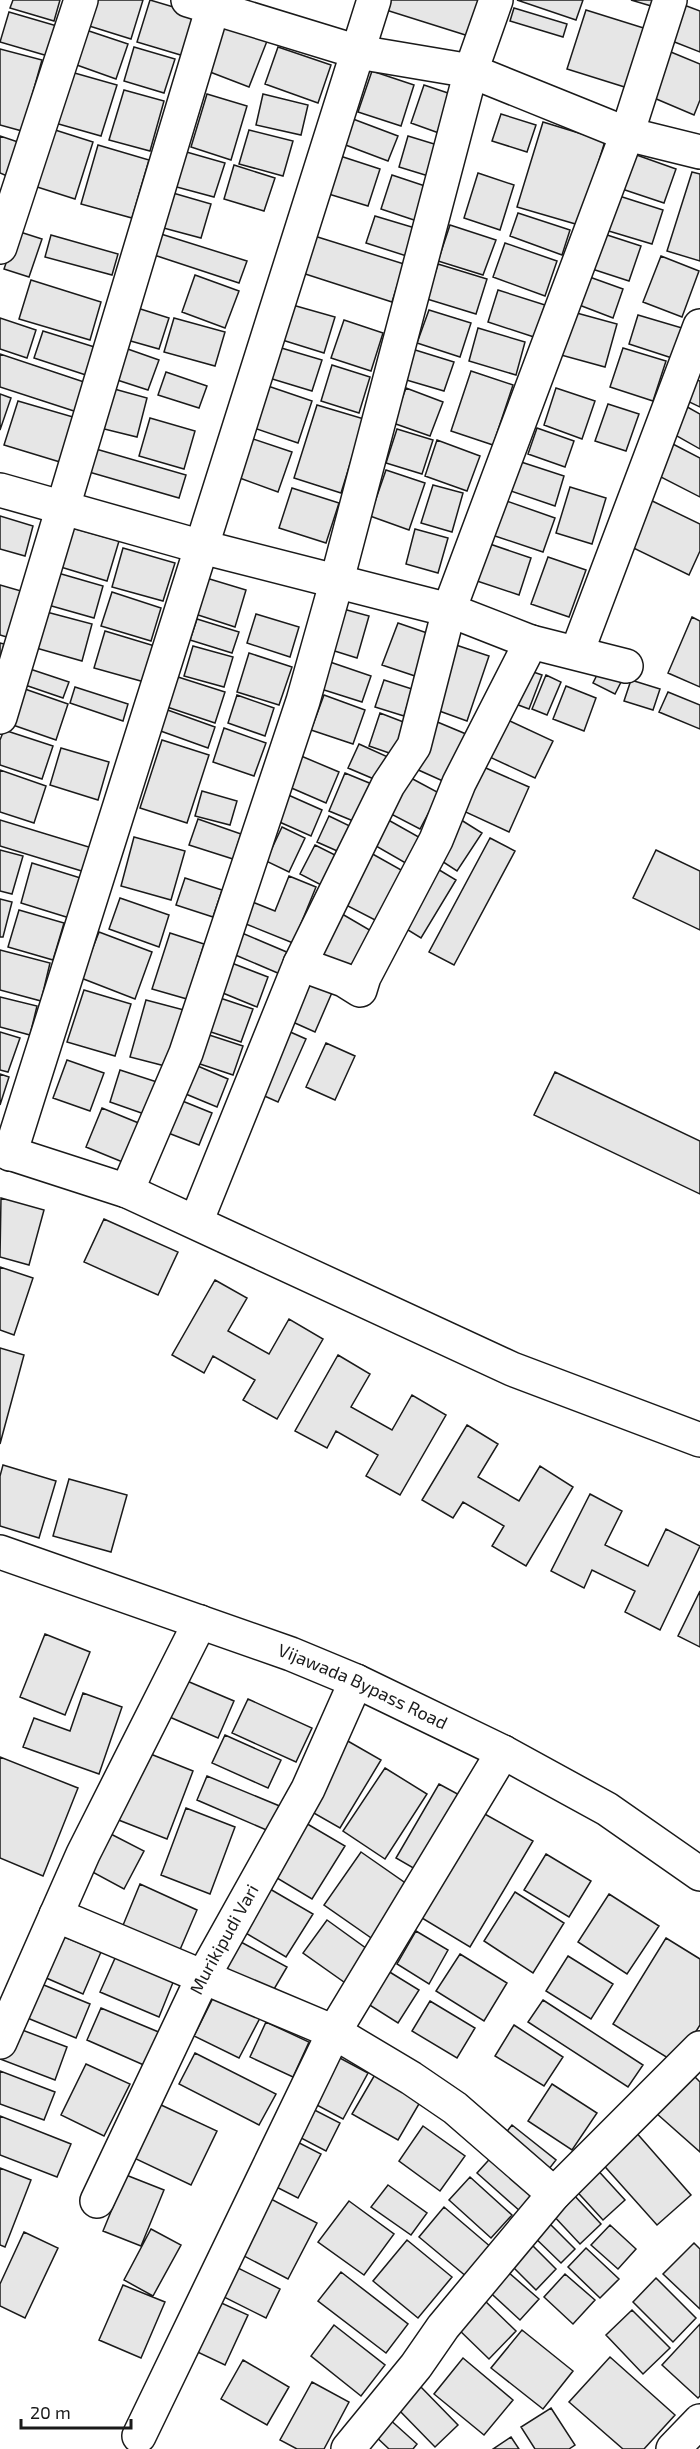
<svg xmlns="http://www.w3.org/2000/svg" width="700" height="2449" viewBox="0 0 700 2449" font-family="'Exo 2',sans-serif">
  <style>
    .building { fill: #e6e6e6; stroke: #1a1a1a; stroke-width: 1.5 }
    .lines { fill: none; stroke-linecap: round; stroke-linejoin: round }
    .minor-casing { stroke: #1a1a1a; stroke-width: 36 }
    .secondary-casing { stroke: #1a1a1a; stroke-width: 36 }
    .minor { stroke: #fff; stroke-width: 33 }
    .secondary { stroke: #fff; stroke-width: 33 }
    .labels { text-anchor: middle; stroke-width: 4.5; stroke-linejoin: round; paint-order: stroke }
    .street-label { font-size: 18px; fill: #1a1a1a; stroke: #fff }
  </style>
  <rect width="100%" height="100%" fill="#fff"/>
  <path class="building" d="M13,0H60L54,21L10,8Z
    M94,0H143L131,39L86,25Z
    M150,0L197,14L184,56L137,42Z
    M389,0H487L475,38L386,10Z
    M517,0H583L576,20Z
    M631,0H661L658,8Z
    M684,5L700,11V52L672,41Z
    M514,8L567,24L563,37L510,21Z
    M586,10L650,30L631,89L567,69Z
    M9,12L57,26L48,56L0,42Z
    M216,16L269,36L249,87L197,67Z
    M86,30L128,44L116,79L74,64Z
    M134,47L175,59L164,93L124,81Z
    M278,47L331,65L318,103L265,84Z
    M0,49L42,60L22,131L0,125Z
    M666,50L700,64V100L694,115L647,95Z
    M372,71L414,85L401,126L358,112Z
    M71,72L117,85L101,136L55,123Z
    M424,85L463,98L450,137L411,123Z
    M124,90L164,101L150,151L109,140Z
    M207,94L247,106L231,160L191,147Z
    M263,94L308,105L301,135L256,125Z
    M501,114L536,125L527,152L492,141Z
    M353,119L398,136L388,161L343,144Z
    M543,122L605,141L579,225L517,207Z
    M52,129L93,142L75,199L34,186Z
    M249,130L293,141L283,176L239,164Z
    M0,136L18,142L7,176L0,173Z
    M408,136L444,147L435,178L399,167Z
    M98,145L149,160L132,218L81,204Z
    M183,151L225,163L214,197L173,186Z
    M631,153L676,169L664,203L619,188Z
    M334,154L380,169L368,206L322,192Z
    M234,165L275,178L264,211L224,199Z
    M692,172L700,174V261L667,251Z
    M478,173L514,185L500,230L464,218Z
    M392,175L434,189L423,223L381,209Z
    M166,191L211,204L201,238L156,226Z
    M613,194L663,210L652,244L602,229Z
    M518,213L570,230L562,255L510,236Z
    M375,216L425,231L416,259L366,243Z
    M450,225L496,240L483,275L438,261Z
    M17,231L42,239L29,277L4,269Z
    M601,233L641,246L629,281L589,268Z
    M161,234L247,261L239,283L154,255Z
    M308,234L404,264L392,302L296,271Z
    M51,235L118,254L112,275L45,257Z
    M505,243L557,261L545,296L493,277Z
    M661,256L699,271L682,317L643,302Z
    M438,264L487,279L476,314L427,299Z
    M195,275L239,291L225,328L182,312Z
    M584,275L623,289L613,318L574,303Z
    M31,280L101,302L90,340L19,319Z
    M498,290L545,305L534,337L488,322Z
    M289,304L335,317L324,353L279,339Z
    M131,306L169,318L159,349L120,338Z
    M429,310L471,323L460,357L417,343Z
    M573,312L617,324L605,367L561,355Z
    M638,315L682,328L672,358L629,344Z
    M0,318L36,330L27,358L0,349Z
    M174,318L225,332L215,366L164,352Z
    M344,320L383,333L371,371L331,358Z
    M478,328L525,342L516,375L469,361Z
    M43,331L101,349L92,377L34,358Z
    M122,347L159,360L148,390L111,378Z
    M278,347L322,360L312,391L269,378Z
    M623,348L666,361L653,401L610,387Z
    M412,349L454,362L444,391L403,379Z
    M0,354L87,383L77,412L0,387Z
    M332,365L370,377L359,413L321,401Z
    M471,371L513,385L493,445L451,431Z
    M166,372L207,386L199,408L158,395Z
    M695,379L700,381V407L685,400Z
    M262,384L312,401L298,443L248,426Z
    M107,387L147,398L137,437L96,427Z
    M406,388L443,402L430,436L393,423Z
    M556,388L595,401L582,439L544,425Z
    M0,394L11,398L0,430Z
    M18,401L73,417L60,462L4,445Z
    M608,404L639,414L626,451L595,441Z
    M682,404L700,414V449L668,431Z
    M317,405L364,419L341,493L294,478Z
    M150,418L195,431L184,469L139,456Z
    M537,428L574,441L565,467L528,454Z
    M397,429L433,440L422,474L386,463Z
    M250,438L292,452L278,492L237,477Z
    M437,440L480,456L467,491L425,476Z
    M669,442L700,458V497L653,473Z
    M89,447L186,475L179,498L82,470Z
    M515,460L564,476L555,506L505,489Z
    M386,470L425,483L409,530L370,516Z
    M433,485L463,493L452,532L421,523Z
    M570,487L606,498L592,544L556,533Z
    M292,488L339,503L326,543L279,528Z
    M644,497L700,524V551L689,575L621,542Z
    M501,499L555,518L543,552L489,534Z
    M0,516L33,526L25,556L0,549Z
    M65,526L119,541L107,581L54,565Z
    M415,529L448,538L438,573L406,564Z
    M484,542L531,558L519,595L471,579Z
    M123,548L175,563L163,601L112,587Z
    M548,557L586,570L569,617L531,604Z
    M51,571L103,586L94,618L41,603Z
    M203,577L246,590L235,627L192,613Z
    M0,585L21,591L10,638L0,635Z
    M112,592L161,608L151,641L101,626Z
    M336,607L369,616L357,658L325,648Z
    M39,610L92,624L82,661L29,646Z
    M256,614L299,627L290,657L247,643Z
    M692,617L700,621V687L668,673Z
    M197,619L239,632L232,653L190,640Z
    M398,623L433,635L418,677L382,665Z
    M105,631L158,647L148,683L94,668Z
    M0,643L4,644L0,662Z
    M453,644L489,656L467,721L431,708Z
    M193,646L233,657L224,687L184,676Z
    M249,653L292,667L279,705L237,692Z
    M330,662L371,676L362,702L321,689Z
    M519,667L542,675L529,709L505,700Z
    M601,667L623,678L615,694L593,683Z
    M30,669L69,682L63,698L25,685Z
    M546,675L561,682L547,715L532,709Z
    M178,677L225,692L215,723L167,707Z
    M384,680L412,689L404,716L375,707Z
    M631,680L660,689L653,710L624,701Z
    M566,686L596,698L584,731L553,719Z
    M75,687L128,704L123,721L70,703Z
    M22,688L68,704L56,740L10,724Z
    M668,692L700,705V729L659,712Z
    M237,695L274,708L265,736L228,723Z
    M324,695L365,710L353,744L311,730Z
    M162,708L215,727L208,748L155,729Z
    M380,713L406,723L395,755L369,746Z
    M499,716L553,741L535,778L481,753Z
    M435,721L466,734L445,782L414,768Z
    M224,728L266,743L254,776L213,762Z
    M4,730L53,746L42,779L0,765V740Z
    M162,740L209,755L187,823L140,808Z
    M359,744L399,762L388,785L348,768Z
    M61,748L109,762L98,800L50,785Z
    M294,753L339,772L326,803L280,783Z
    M479,765L529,787L509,832L459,809Z
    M0,770L46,786L34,823L0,812Z
    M345,773L379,787L363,825L329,811Z
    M409,777L439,793L420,829L391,814Z
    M202,791L237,801L230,825L195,816Z
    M286,794L322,810L311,836L275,820Z
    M329,816L356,829L344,854L317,842Z
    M383,817L424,840L409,865L369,842Z
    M458,818L482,833L457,871L434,856Z
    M198,819L241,834L233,859L189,845Z
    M0,820L92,848L85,872L0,846Z
    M282,827L305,838L289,872L266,861Z
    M134,837L185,851L171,900L121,886Z
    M490,838L515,851L454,965L429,952Z
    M315,845L343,859L327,888L300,874Z
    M0,850L23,856L12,894L0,891Z
    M656,850L700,871V930L633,898Z
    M369,852L403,871L377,921L342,903Z
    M32,863L87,880L76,920L21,903Z
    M431,865L456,880L421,938L395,922Z
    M289,876L316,887L293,943L241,922L250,901L275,911Z
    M185,878L222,890L213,917L176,905Z
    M120,898L169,915L159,947L109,929Z
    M0,899L12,902L3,937H0Z
    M19,910L64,923L53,960L8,947Z
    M337,911L373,932L348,975L312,955Z
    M99,932L152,952L135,999L81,978Z
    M170,933L204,944L187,999L152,989Z
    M242,933L289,953L280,974L233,954Z
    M0,950L50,963L41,1001L0,990Z
    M229,962L268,977L257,1007L218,991Z
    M308,969L337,981L315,1032L286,1019Z
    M84,990L131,1004L115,1056L67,1042Z
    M214,996L253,1009L241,1042L202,1029Z
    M0,997L37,1006L30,1035L0,1027Z
    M146,1000L184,1010L169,1067L130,1057Z
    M279,1027L306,1039L278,1102L251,1090Z
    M0,1032L20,1038L8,1072L0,1070Z
    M200,1032L243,1046L233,1075L191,1061Z
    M326,1043L355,1056L335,1100L306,1087Z
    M67,1060L104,1073L90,1111L53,1098Z
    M193,1064L228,1079L217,1107L181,1092Z
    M120,1070L160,1083L150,1116L110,1102Z
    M555,1072L700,1141V1194L534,1115Z
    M0,1074L9,1077L0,1105Z
    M170,1096L212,1113L199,1145L158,1129Z
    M102,1108L141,1124L125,1163L86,1147Z
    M1,1198L44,1210L29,1265L0,1257Z
    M104,1219L178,1252L158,1295L84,1262Z
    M0,1267L33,1278L14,1335L0,1330Z
    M215,1280L247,1298L228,1331L269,1354L289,1319L323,1339L277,1419L243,1400L255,1380L213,1356L204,1373L172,1355Z
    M0,1348L24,1355L0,1444Z
    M338,1355L370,1374L351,1407L392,1430L412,1395L446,1415L400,1495L366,1476L378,1455L336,1431L327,1448L295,1431Z
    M467,1425L498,1444L478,1477L519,1501L540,1466L573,1487L526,1566L492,1546L504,1526L463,1502L453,1518L422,1500Z
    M3,1465L56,1481L39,1538L0,1526V1476Z
    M69,1479L127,1495L111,1552L53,1536Z
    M590,1494L622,1511L605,1545L648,1566L666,1529L700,1546L660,1630L625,1612L635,1591L592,1570L584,1588L551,1571Z
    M700,1591V1647L678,1636Z
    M45,1634L90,1652L65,1715L20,1697Z
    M180,1678L234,1701L218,1738L165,1715Z
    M83,1693L122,1707L99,1774L23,1747L34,1718L70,1731Z
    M248,1699L312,1728L296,1762L232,1733Z
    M225,1735L281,1760L268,1788L212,1763Z
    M346,1740L381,1760L340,1828L305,1808Z
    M143,1751L193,1771L167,1839L116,1819Z
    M0,1757L78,1788L43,1876L0,1858Z
    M385,1768L427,1794L385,1859L343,1831Z
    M207,1776L282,1807L271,1832L197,1800Z
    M439,1784L465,1798L422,1873L396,1858Z
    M186,1808L235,1827L210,1894L161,1875Z
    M474,1808L533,1841L470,1947L412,1912Z
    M304,1822L345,1846L312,1899L272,1875Z
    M105,1831L144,1851L124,1889L85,1868Z
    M361,1852L414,1889L377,1942L324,1905Z
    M546,1854L591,1881L569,1917L524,1890Z
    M140,1884L197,1910L176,1959L119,1935Z
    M270,1889L313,1914L286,1957L244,1932Z
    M515,1892L564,1923L533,1973L484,1941Z
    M609,1894L659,1926L627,1974L578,1942Z
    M327,1920L374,1954L351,1987L303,1953Z
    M416,1931L448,1950L429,1984L397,1964Z
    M62,1936L101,1952L83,1994L44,1977Z
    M666,1938L700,1959V2025L676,2063L613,2024Z
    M239,1941L287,1967L270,1996L223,1970Z
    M460,1954L507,1983L484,2021L436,1991Z
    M116,1956L174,1980L159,2017L100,1992Z
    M568,1956L613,1984L591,2019L546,1991Z
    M388,1971L419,1990L398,2023L368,2004Z
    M39,1983L90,2004L76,2038L25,2017Z
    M214,1996L260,2018L239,2058L194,2036Z
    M543,2000L643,2065L628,2087L528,2022Z
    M430,2001L475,2028L457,2058L412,2031Z
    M101,2008L161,2033L146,2066L87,2040Z
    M266,2022L309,2042L293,2077L250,2057Z
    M9,2025L67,2047L55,2080L0,2059V2049Z
    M514,2025L563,2057L544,2086L495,2056Z
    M323,2049L368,2073L343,2119L298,2095Z
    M195,2053L276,2094L259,2125L179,2084Z
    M86,2064L130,2084L104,2136L61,2115Z
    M0,2071L55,2092L44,2120L0,2104Z
    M377,2071L423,2097L398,2140L352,2114Z
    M692,2074L700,2082V2152L656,2113Z
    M552,2084L597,2113L572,2150L528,2121Z
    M295,2100L340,2123L326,2151L280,2127Z
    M159,2104L217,2131L191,2185L134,2158Z
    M0,2116L71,2144L57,2177L0,2155Z
    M512,2125L556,2160L542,2178L497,2144Z
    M423,2126L465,2156L440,2191L399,2161Z
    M272,2129L321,2154L298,2198L249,2173Z
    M634,2130L691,2195L657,2225L599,2160Z
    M496,2152L539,2189L520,2211L477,2173Z
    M593,2165L625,2200L603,2220L571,2185Z
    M0,2168L31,2180L5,2247L0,2245Z
    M126,2175L164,2190L141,2246L103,2231Z
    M470,2177L512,2215L491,2238L449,2200Z
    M388,2185L427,2213L411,2235L371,2207Z
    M252,2189L317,2223L288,2279L223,2245Z
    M572,2193L601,2224L580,2244L551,2213Z
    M349,2201L394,2234L364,2275L318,2242Z
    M444,2207L492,2248L467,2277L419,2237Z
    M544,2218L575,2249L561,2263L530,2233Z
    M610,2225L636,2249L618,2269L591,2245Z
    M151,2229L181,2245L153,2296L124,2280Z
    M24,2232L58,2248L25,2318L0,2306V2284Z
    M524,2237L556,2269L536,2290L504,2258Z
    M407,2240L452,2277L418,2318L373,2281Z
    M694,2243L700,2249V2309L663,2274Z
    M586,2248L619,2279L600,2298L568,2267Z
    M218,2258L280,2289L266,2318L204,2287Z
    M501,2266L539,2299L520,2320L483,2286Z
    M341,2272L408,2324L386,2353L318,2301Z
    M565,2274L595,2300L573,2324L544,2297Z
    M656,2278L696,2318L673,2342L633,2302Z
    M123,2285L165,2302L141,2358L99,2340Z
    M195,2291L248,2315L225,2365L172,2340Z
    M482,2298L516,2331L489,2359L455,2326Z
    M632,2310L670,2348L643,2374L606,2335Z
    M700,2324V2396L698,2398L662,2365Z
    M334,2325L385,2365L361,2396L311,2356Z
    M522,2330L573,2371L543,2409L491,2368Z
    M610,2357L675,2415L644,2449H623L569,2402Z
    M463,2358L513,2400L484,2435L434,2394Z
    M243,2360L289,2387L267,2425L221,2399Z
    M312,2382L349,2402L324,2449H297L280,2440Z
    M419,2385L458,2425L435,2447L396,2407Z
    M551,2408L575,2445L569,2449H535L521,2427Z
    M387,2417L417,2444L413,2449H389L372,2433Z
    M511,2437L519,2449H493Z"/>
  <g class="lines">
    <defs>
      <g id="minor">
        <path d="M188,0L358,52L471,71L627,134L700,152"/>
        <path d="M0,247L81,0"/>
        <path d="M0,490L202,547L449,610L531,642L626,666"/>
        <path d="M577,652L700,326"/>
        <path d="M0,717L213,7"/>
        <path d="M300,964L344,980L360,990L364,977L436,840L459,783L531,642"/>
        <path d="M0,1150L127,1191L512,1369L700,1440"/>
        <path d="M10,1154L374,0"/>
        <path d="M127,1191L186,1053L303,701L337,580L471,71L496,0"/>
        <path d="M196,1222L300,964L388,785L414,746L449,610L627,134L670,0"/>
        <path d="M56,1915L334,2032L411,2078L455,2108L554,2194"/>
        <path d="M0,2042L83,1854L200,1622"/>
        <path id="s1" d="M97,2201L203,1977L308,1789L356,1681"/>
        <path d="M139,2436L334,2032L503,1752"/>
        <path d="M348,2449L416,2366L443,2327L554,2194L700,2048"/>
        <path d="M673,2449L700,2421"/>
      </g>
      <g id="secondary">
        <path id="s2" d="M0,1552L291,1654L356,1681L503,1752L607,1809L700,1874"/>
      </g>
    </defs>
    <use href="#minor" class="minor-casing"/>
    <use href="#secondary" class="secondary-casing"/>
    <use href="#minor" class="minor"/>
    <use href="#secondary" class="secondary"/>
  </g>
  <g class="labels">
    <g class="street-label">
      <text dy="6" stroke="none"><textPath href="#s2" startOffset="387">Vijawada Bypass Road</textPath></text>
      <text dy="6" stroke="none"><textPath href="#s1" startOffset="291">Murikipudi Vari</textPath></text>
    </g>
  </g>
  <path d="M21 2419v9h110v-9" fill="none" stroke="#1a1a1a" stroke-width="3"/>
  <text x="30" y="2419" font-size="18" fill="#1a1a1a" stroke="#ffffff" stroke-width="4.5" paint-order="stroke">20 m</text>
</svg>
